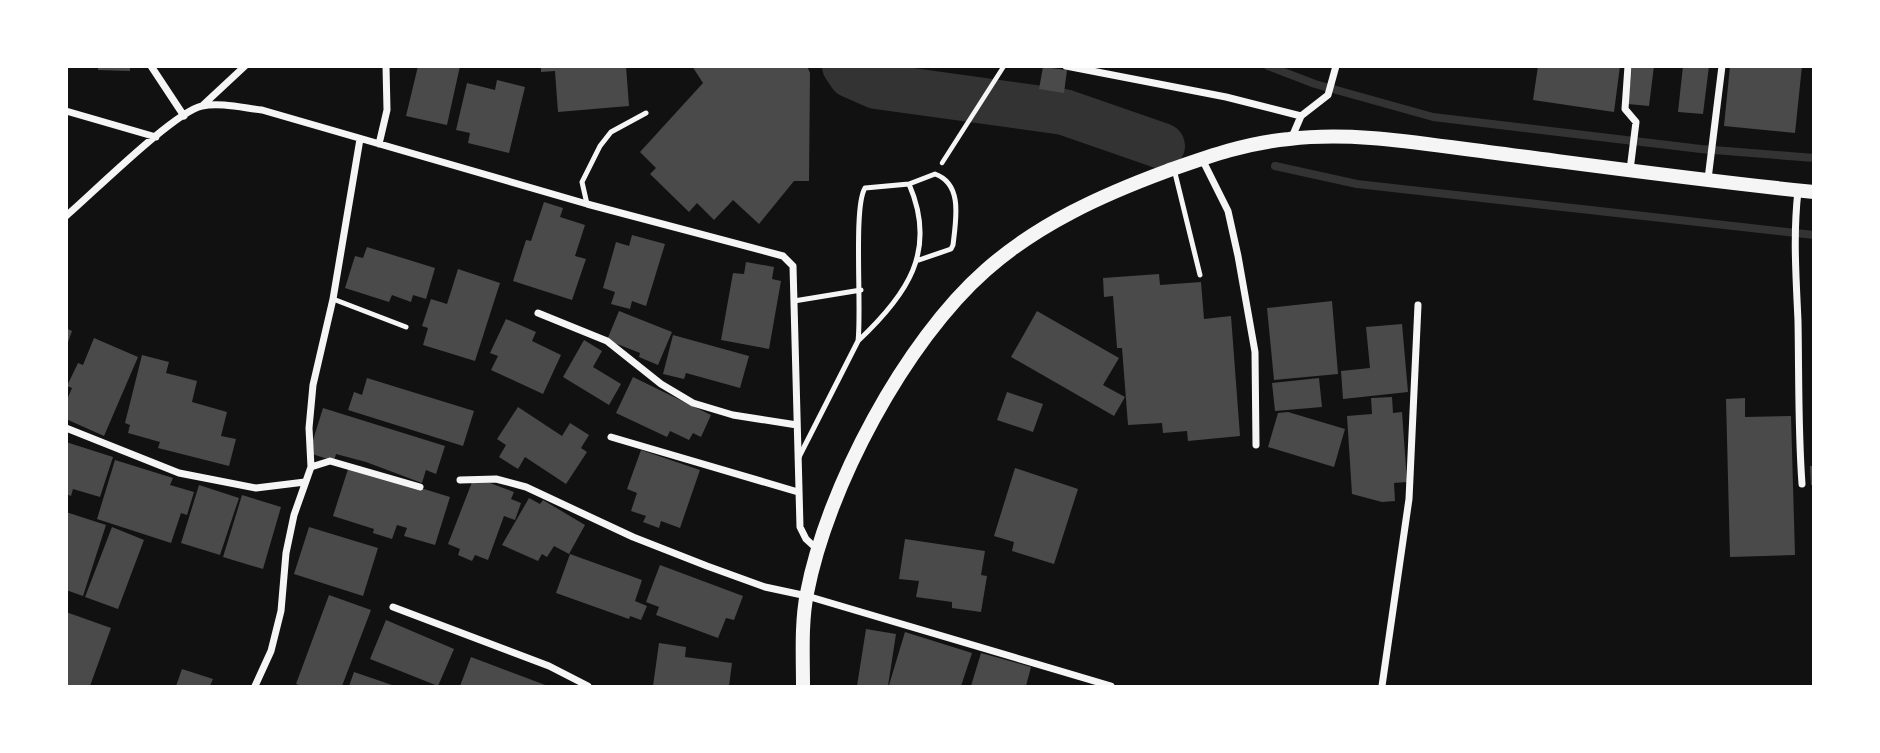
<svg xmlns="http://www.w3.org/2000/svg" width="1880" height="753" viewBox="0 0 1880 753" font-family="'Source Sans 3',sans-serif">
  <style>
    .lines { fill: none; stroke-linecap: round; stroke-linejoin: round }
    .stream { stroke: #333; stroke-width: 8 }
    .river { stroke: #333; stroke-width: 46 }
    .building { fill: #4a4a4a }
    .path { stroke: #f5f5f5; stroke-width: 4.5 }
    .service { stroke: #f5f5f5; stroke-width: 5 }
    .minor { stroke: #f5f5f5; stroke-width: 7 }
    .secondary { stroke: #f5f5f5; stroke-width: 14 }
  </style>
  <rect width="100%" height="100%" fill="#111"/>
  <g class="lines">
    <path class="stream" d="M1268,66L1315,84L1433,117L1701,149L1814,158
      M1275,166L1357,184L1814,235"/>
    <path class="river" d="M845,66L851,75L876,86L1064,112L1162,146"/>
  </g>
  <path class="building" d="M98,66H130V71L98,70Z
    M418,66H460L447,125L406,116Z
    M541,66H626L629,106L558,112L555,71L541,72Z
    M692,66H807L810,73L809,181H794L759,224L733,200L714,220L697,203L689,212L650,174L656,168L640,152L703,83Z
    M1538,66H1620L1614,112L1533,100Z
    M1632,66H1654L1649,106L1628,104Z
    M1683,66H1709L1703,114L1678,112Z
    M1730,66H1802L1795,133L1724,126Z
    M1043,67L1067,70L1064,93L1039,89Z
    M497,80L525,87L509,153L468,143L470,133L456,130L467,83L495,90Z
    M544,202L563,208L560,217L585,225L575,256L586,259L572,300L513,281L526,240L531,241Z
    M632,235L665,244L646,306L632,301L630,309L611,304L615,292L603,288L616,242L629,246Z
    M367,247L435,268L426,299L413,295L411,302L392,295L389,302L345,288L355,256L363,258Z
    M746,262L774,267L772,279L781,281L769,349L721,340L733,273L744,274Z
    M458,269L500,283L475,361L423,345L428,328L422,326L431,299L447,304Z
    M1159,274L1160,285L1201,282L1204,319L1231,316L1240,436L1188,441L1187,431L1163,433L1162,423L1128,425L1122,348H1117L1113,296L1104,297L1103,278Z
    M1332,301L1338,374L1274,380L1267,308Z
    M619,311L672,332L658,365L639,357L640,353L607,340Z
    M1037,311L1119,358L1103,385L1125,397L1114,416L1011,357Z
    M506,319L536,332L532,341L561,355L543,394L491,370L498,356L490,353Z
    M1402,324L1408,392L1343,399L1341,371L1370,368L1366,327Z
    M66,328L72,331L67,345H66Z
    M673,335L749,356L740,388L686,373L684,379L663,374Z
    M94,338L138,357L104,436L66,419V402L72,388L67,386L78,363L83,365Z
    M584,340L602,351L593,367L621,384L609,405L563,377Z
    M142,355L169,362L166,373L197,381L192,402L227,412L221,436L236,439L229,466L158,448L160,442L128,433L130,425L125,423Z
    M633,377L711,415L701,437L693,433L689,440L670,431L667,437L616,413Z
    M367,378L474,411L463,446L348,410L354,392L362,395Z
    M1319,378L1322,407L1275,411L1272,383Z
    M1007,392L1043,404L1033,432L997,420Z
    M1392,397L1393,413L1402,412L1407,482L1394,483L1395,501L1382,502L1352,494L1347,416L1372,414L1371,398Z
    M1745,398V417L1791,416L1795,555L1730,557L1726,399Z
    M518,407L562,436L570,423L589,435L581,448L587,452L566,484L525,457L518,469L499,457L506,445L497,439Z
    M323,408L445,446L436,474L426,470L422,483L366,462L336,454L334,461L309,453Z
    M1288,412L1345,429L1334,467L1268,447L1278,413Z
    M66,442L113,457L100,497L73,489L71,496L66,494Z
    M641,450L700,470L680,528L661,521L659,528L643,522L646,516L631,511L637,493L627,489Z
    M115,460L173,478L170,485L194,492L187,515L181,513L171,543L97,519Z
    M349,466L450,497L435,545L404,536L407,528L397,525L392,539L373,533L374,529L333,516Z
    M1810,466H1814V485H1811Z
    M1015,468L1078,489L1054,564L1012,551L1014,542L994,536Z
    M474,477L514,492L511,499L521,503L515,520L504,516L488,560L475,555L472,561L458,555L460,549L448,544Z
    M199,485L239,498L220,555L181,543Z
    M242,495L281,507L263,569L223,557Z
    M529,498L540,504L543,500L585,525L569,554L554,546L547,557L542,554L538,561L502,545Z
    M66,512L106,525L83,596L66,590Z
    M112,527L144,540L118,609L85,597Z
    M309,527L378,548L363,596L294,574Z
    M905,539L985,551L981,575L987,576L981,612L952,608V602L916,597L919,581L899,579Z
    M570,554L642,580L635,601L647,606L641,620L630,616L629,619L556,593Z
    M660,565L743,596L734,620L726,618L718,638L656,615L659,607L646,602Z
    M329,595L371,610L342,686H302L296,684Z
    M66,612L111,628L90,686H66Z
    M386,620L454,649L438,686L370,659Z
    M866,629L896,634L888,686H857Z
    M905,632L972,653L961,686L889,685Z
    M659,643L686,647L685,657L732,663L729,686H653Z
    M981,653L1031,667L1026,686H971Z
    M471,657L548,686H460Z
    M182,669L213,679L210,686H176Z
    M354,672L395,686H349Z"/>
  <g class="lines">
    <path class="path" d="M942,163L1004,66"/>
    <path class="service" d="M1174,169L1200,275
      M909,184C938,251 907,295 858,341C862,309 853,207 865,188L909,184L935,174C963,184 956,219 953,245L951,249L919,260
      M587,204L582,182L600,146L611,132L646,113
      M333,299L406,327
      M794,301L861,290
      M799,457L858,341"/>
    <path class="minor" d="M151,66L184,116
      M1066,66L1226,97L1301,116
      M1628,66L1625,109L1636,122L1630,170
      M202,106L245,66
      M66,111L156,137
      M1292,137L1301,116L1328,95L1336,66
      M379,144L387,110L386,66
      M1201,157L1228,211L1238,256L1255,352L1256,445
      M1708,179L1722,66
      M1798,191C1793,235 1796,276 1798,321C1799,375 1798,429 1802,484
      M66,216C92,194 174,112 202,106C220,102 244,108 262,110L587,204L783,256L793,266L800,527L806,539L817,549
      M538,313L607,341L661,384L693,403L733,415L797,425
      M66,428L179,473L256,488L305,482
      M611,437L798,492
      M311,467L309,428L313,385L333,299L360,139
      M460,480L496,479L526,487L633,537L707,566L765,587L807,596L1111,686
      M393,607L549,666L588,686
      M255,686L271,651L281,611L286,553L294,515L311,467L330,461L420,487
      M1382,686L1409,499L1418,305"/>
    <path class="secondary" d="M803,686C803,656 801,623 807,593C827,488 905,341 986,270C1038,224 1102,195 1167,171C1207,157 1245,143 1289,139C1355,131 1423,144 1488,152C1597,166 1705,181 1814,192"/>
  </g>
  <rect width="1880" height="753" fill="none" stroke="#ffffff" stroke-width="136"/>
</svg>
